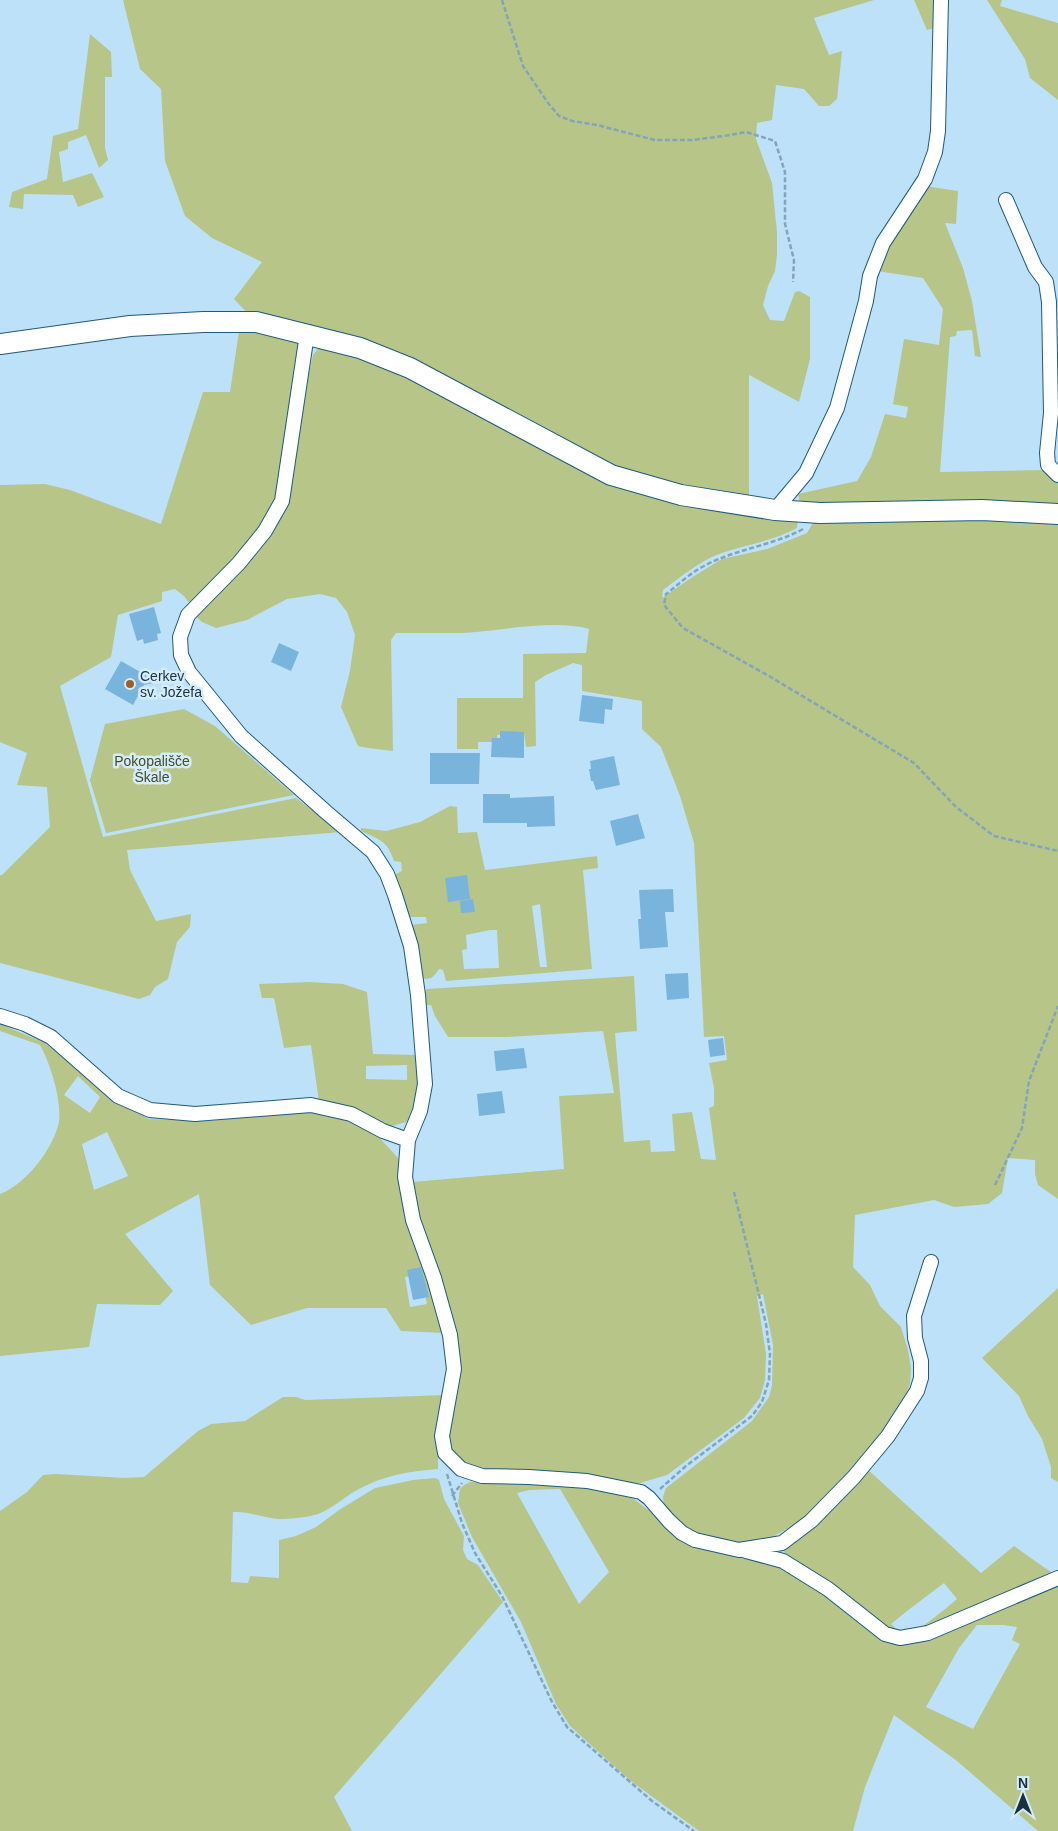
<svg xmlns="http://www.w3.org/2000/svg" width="1058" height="1831" viewBox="0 0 1058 1831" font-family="Helvetica,sans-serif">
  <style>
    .green { fill: #b7c589; fill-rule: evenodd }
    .building { fill: #79b4dc }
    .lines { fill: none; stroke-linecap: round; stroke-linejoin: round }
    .minor-casing { stroke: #1e5a7e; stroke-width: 16 }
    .secondary-casing { stroke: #1e5a7e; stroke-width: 22 }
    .path { stroke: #84a4b9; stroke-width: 2.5; stroke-dasharray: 5 2.5; stroke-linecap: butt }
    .minor { stroke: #fff; stroke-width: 14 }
    .secondary { stroke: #fff; stroke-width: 20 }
    .poi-dot { fill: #9e5e26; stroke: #d5ecfd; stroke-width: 2 }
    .labels { text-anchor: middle; stroke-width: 5; stroke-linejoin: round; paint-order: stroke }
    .poi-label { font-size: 14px; fill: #193141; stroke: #d5ecfd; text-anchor: start }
    .park-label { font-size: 14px; fill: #454d22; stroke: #d5ecfd }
  </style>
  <rect width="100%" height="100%" fill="#bde1f9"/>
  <path class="green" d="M123,0H874L814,18L829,55L842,51L837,99L829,106H819L804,89L776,85L772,120L757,123L756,139L772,183L777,232V255L775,271L768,286L763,305L770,320L784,321L795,292L799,291L810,297V359L799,402L749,375V499L695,490L600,463L496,409L252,318L234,299L262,262L212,238L185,216L165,161L161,89L140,69Z
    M914,0H936L935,28L927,30Z
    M987,0H1002L1000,6L1058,23V100L1030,78L1025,59Z
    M90,34L111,52L112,77H105V148L108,160L99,168L86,135L68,142V149L59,152L63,182L92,173L104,197L78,207L73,195L24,194L23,209L9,207L12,192L47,179L53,136L78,129Z
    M925,186L958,191L956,224L945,223L963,268L972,301L981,357L975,356L972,330L957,331L956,336L950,337L940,472L1045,470L1058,483V507L800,503L798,494L857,481L871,457L885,414L906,418L908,407L893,404L904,339L939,345L943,309L923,278L877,271L878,263Z
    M239,331C251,331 284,332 294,339C299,342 298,348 298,353L275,501L257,536L190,604L184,596L175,589L162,592V601L118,615L111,657L60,686L103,837L296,798L341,832L127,850L130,870L156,921L191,914L190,927L177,942L168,979L155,987L150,995L139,999L0,963V875H2L50,827L47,787L17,785L27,753L0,742V485L45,484L70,490L161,524L203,392H230Z
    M320,346L360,355L435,390L535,447L588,473L798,520L797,528C773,541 744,545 719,554C698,562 681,577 663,590L662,598L694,576L722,559L767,549L807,533L814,521L945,516L1058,522V1199L1038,1185L1035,1174V1160L1008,1158L1002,1193L988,1204L954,1207L934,1200L855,1215L853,1267L870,1285L880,1306L901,1327L908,1350L911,1368L910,1384L906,1395L896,1412L866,1453L827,1499L799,1522L769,1539L745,1544L715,1542L693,1535L664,1507L663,1497L666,1488L752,1421L769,1397L772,1385L773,1345L763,1294L757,1296L766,1354L765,1380L760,1398L744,1418L667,1475L640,1483H627L490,1471L468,1466L449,1449L447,1437L453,1405L459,1384L460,1365L412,1196V1182L564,1169L559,1096L614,1093L603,1031L507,1037H448L435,1016L431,1005H423L424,992L427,989L634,976L637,1031L615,1033L624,1142L650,1140L651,1152L675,1151L672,1114L692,1112L701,1159L716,1160L709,1108L714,1106V1088L709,1063L727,1060L724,1036L704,1037L694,843L680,796L661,747L642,729V701L582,691V665L573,663L546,675L535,682L536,746L526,747L524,733L497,735L498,742H478V749H457V698H523V654L586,653L589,629C554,619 499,631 462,633C440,633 418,633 396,633L391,640L393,751L368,748L358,746L341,707L350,671L355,635L347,612L336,598L320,594L287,599L247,620L216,628L202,622L197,617L243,570L268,540L283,515L292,480L310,368L313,355Z
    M184,709L215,726L294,795L106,833L90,780L105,724Z
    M450,806L457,807L458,833L477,832L485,870L597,856L598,868L583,870L592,969L446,981L443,970L439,969C433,978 431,980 420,978L411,925L427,923L426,917H408L396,881V874L402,871L401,862L394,861C387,840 380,840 361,831V828L386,831L420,822ZM540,904L547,967H540L532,906ZM490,930H497L499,968L464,969L462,950L467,949L466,935Z
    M310,982L343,984L367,992L373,1054L418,1055L417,1096L413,1113L406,1122L392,1126L319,1102L311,1045L284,1048L274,998H262L259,984ZM407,1065V1080L366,1079V1066Z
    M0,1024L45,1043L77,1068L148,1119L212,1121L277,1111H309L332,1115L351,1122L377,1135L398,1158L413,1234L444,1333L401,1331L386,1308H307L251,1325L210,1285L199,1194L125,1234L173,1291L160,1305L97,1304L89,1347L0,1356V1194C25,1185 51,1151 58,1126C64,1106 50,1062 40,1045L0,1031ZM78,1076L100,1097L90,1113L64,1095ZM107,1132L128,1176L94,1190L82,1144ZM421,1275L427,1304L410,1307L405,1277Z
    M1058,1288V1482L1051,1478V1467L1042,1439L1028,1416L1019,1396L982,1358Z
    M446,1395L438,1423V1469C409,1471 382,1476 357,1490C341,1499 328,1513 310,1516C301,1518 288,1519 279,1519C263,1518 249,1511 233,1512L231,1582L248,1583L250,1576L279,1578V1540L296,1536L316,1527L339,1510L375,1488L413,1480L435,1478L439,1480L444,1499L464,1536L463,1550L467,1559L478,1565L503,1602L334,1797L352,1831H0V1511L27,1492L43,1475L56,1474L125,1478L144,1477L198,1431L211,1424L245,1421L283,1397H296L305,1400Z
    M866,1468L981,1573L1014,1546L1055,1575L917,1633L891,1630L785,1556L784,1550L787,1544ZM944,1583L957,1599C949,1606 922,1628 914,1631C907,1633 896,1630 891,1624L907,1611Z
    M470,1482H536L587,1485L634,1499L665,1523L674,1534L688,1544L760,1559L796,1573L891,1641L1058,1585V1831H1038L957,1761L894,1715L865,1787L853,1831H699L631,1781L603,1756L570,1726L556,1704L521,1622L472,1537L458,1503L460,1489L464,1485ZM560,1489L609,1572L579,1604L517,1493L529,1490ZM977,1625H1003L1017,1627L1012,1640L1020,1644L973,1729L926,1707L959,1648Z"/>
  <path class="building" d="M154,607L161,633L157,634L158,640L144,644L143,639L137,641L129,614Z
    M279,643L299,652L291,671L271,662Z
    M121,661L158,682L144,685L133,705L105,689Z
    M582,695L613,699L612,710L605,709L604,724L579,721Z
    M500,731L524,732V758L491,757L492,738H500Z
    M430,753H480L479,784H430Z
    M614,756L620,785L596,790L593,781H591L589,769H591L590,761Z
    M483,794H510V798L554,796L555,826L527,827V823H483Z
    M638,814L645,838L616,846L610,821Z
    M467,875L470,899L448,902L445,878Z
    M673,889L674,912H665L668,947L640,949L638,919H641L639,890Z
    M473,899L475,912L461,913L460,901Z
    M688,973L689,998L667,1000L665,974Z
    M723,1038L725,1055L710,1057L708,1040Z
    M524,1048L527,1068L496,1071L494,1051Z
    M502,1091L505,1113L479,1116L477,1094Z
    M421,1267L429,1297L413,1300L407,1270Z"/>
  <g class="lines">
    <defs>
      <path id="minor" d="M1006,200L1035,267L1046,282L1049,302L1051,413L1047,453L1048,465L1058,475
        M307,334L282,501L265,531L239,563L188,615L180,637L181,655L189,672L241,736L326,812L373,852L387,874L395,895L411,946L418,995L425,1084L420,1111L408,1140L405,1177L413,1220L434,1278L450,1335L454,1369L442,1436L445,1453L461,1469L482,1476L529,1477L587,1481L641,1492L649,1498L669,1521L682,1533L695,1540L739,1550L782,1543L811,1521L854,1477L888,1436L917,1391L921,1378V1361L915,1338L914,1316L931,1262
        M775,510L806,473L837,408L866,301L870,276L883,243L925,179L935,152L938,131L941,0
        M0,1016L25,1024L51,1037L118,1096L150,1110L195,1114L311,1105L351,1114L383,1131L408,1140
        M746,1551L783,1561L828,1589L885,1634L900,1638L928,1633L1058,1578"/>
      <path id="secondary" d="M0,344L130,326L203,322H256L360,348L410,368L611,475L681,495L775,510L820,513L982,510L1058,514"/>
    </defs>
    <use href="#minor" class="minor-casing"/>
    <use href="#secondary" class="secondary-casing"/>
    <path class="path" d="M502,0L523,66L548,103L559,116L572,121L597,125L655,140H692L724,136L746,132L775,141L785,172V224L794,260L793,282
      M803,529C772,546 735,549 704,566C690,573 678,585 666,594L664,605L683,628L769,676L914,763L956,807L994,836L1058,851
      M995,1185L1022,1128L1029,1081L1058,1006
      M447,1474L462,1523L475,1553L502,1596L551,1700L567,1727L652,1801L694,1831
      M660,1489L686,1466L752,1416L762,1402L769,1380L770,1354L766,1324L734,1192
      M452,1496L462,1483"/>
    <use href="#minor" class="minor"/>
    <use href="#secondary" class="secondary"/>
  </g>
  <circle class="poi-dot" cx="130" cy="684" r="5"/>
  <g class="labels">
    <g class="poi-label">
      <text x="140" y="681">Cerkev<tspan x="140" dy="16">sv. Jožefa</tspan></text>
    </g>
    <g class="park-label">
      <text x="152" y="766">Pokopališče<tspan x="152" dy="16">Škale</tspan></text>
    </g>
  </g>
  <g transform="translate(1023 1796)" stroke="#d5ecfd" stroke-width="4" paint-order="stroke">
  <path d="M0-4L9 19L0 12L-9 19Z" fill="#193141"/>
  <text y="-8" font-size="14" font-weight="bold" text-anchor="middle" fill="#193141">N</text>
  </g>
</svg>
